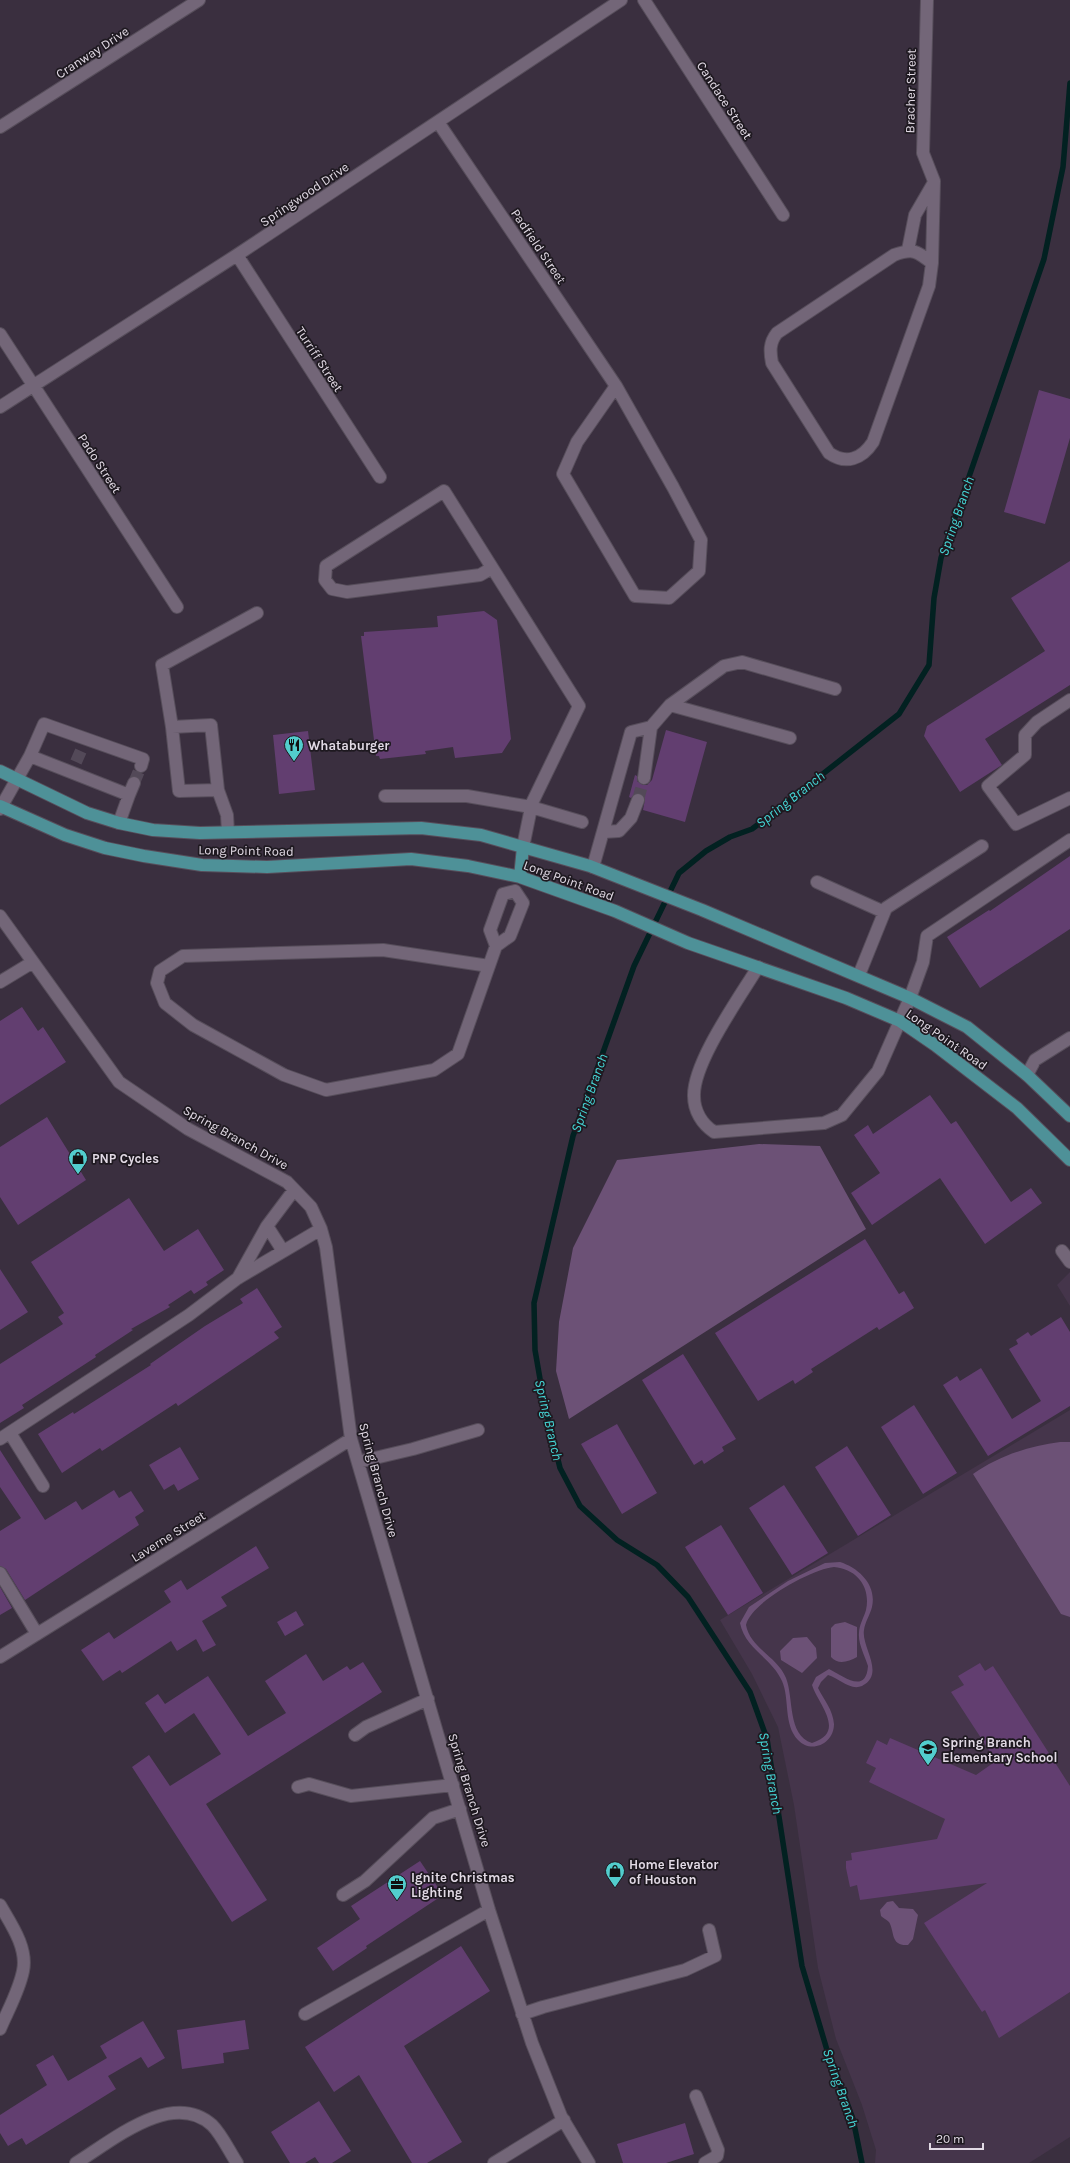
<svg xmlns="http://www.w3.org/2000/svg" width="1070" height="2163" viewBox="0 0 1070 2163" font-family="Karla,sans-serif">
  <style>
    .built { fill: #45354b }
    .green { fill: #6c5176; fill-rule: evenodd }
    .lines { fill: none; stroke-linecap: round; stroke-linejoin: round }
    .stream { stroke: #022121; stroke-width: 5.5 }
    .building { fill: #623e70 }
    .minor-tunnel { stroke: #534958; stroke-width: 12; stroke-dasharray: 12 6; stroke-linecap: butt }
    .minor-casing { stroke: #574e5b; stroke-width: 14 }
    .major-casing { stroke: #574e5b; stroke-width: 14 }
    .minor { stroke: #736678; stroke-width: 12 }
    .major { stroke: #4e9198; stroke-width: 12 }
    .labels { text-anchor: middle; stroke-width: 3.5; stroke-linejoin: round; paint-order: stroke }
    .street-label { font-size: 13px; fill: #e2dae5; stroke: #1e1920 }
    .poi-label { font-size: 13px; font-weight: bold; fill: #e2dae5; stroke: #1e1920; text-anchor: start }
    .water-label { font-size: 14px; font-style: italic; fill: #45d7d7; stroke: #1e1920 }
  </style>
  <rect width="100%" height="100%" fill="#3a2f3f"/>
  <path class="built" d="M1070,1272V1306L1057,1285Z
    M1070,1410V2137L1029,2163H875L876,2150L862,2105L836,2039L818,1968L794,1805L778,1727L752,1674L720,1620Z"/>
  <path class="green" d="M759,1144L820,1146L866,1229L569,1419L556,1371L559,1322L573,1248L617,1160Z
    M1060,1442H1070V1617L1061,1614L973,1474C998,1456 1029,1446 1060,1442Z
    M840,1562C859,1568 877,1585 872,1607C870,1615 865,1622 864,1630C861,1647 886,1674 862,1686C850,1691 839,1678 828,1675L821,1682L818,1688C824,1700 833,1710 834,1724C834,1744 811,1754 798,1740C783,1724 790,1699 782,1681C772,1658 745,1649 740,1623L749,1607L788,1581L825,1563ZM834,1567C857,1569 871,1587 866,1610C864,1617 859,1625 859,1633C858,1644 865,1656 868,1666C866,1695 843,1676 829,1669L816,1677L812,1685C818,1704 847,1732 812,1743C787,1735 794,1698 786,1678C778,1657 750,1648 746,1625C751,1602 812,1569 834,1567Z
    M845,1622L857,1627V1657C848,1662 838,1665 831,1657V1628L835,1624Z
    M807,1637L816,1648L817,1658L802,1673L781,1660L780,1651L793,1638Z
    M893,1901L899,1908L913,1909L918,1915L913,1939L908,1945C890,1946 895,1932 889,1922C887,1920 883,1918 881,1916L880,1910L887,1902Z"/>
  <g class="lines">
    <path class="stream" d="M862,2163L853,2119L827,2050L802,1966L767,1739L750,1692L688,1597L657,1565L617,1540L580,1506L560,1468L544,1402L535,1350L534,1303L573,1136L634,966L679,873L706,851L730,837L752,829L768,817L899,714L929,665L934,598L941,558L1044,259L1063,167L1070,83"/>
  </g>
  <path class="building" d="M1039,390L1070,399V438L1045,524L1004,512Z
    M1070,561V685L985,739L1002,765L960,792L924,736L927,726L1045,651L1011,598Z
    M484,611L497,620L511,739L502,753L455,758L453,747L425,751L426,754L380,759L379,756H376L361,636H364V632L438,627L437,616Z
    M666,730L707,742L685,822L643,810L645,799L641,793H636L631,798L629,797L635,775L637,776V781L643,785H647L652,780Z
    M308,731L315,790L279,794L273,735Z
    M1070,856V929L980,988L947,937L989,910L990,911Z
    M22,1007L38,1031L43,1027L66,1062L0,1105V1021Z
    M930,1095L951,1124L956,1121L1011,1202L1031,1188L1042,1203L985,1244L940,1178L872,1225L851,1193L880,1173L854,1135L868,1125L873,1134Z
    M47,1117L86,1180L18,1225L0,1197V1147Z
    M129,1198L164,1251L198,1229L224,1270L206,1282L208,1285L194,1294L191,1290L168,1305L170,1307L131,1329L133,1330L95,1355L96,1357L22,1405L24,1408L0,1423V1364L63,1324L58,1317L64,1313L31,1262Z
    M865,1239L899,1294L904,1291L914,1308L879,1330L877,1327L811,1369L813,1372L795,1384L793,1380L758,1401L715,1333Z
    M0,1269L28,1312L0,1330Z
    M257,1288L282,1327L274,1332L279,1338L178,1406L176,1403L102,1451L100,1448L62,1473L38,1434L73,1412L74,1414L151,1365L150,1364L205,1326L243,1303L240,1299Z
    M1061,1317L1070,1332V1406L988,1456L943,1385L957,1376L960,1381L981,1368L1012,1419L1041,1401L1009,1349L1018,1344L1016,1340L1028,1332L1031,1336Z
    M683,1354L736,1439L722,1447L724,1451L704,1464L702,1460L694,1465L642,1380Z
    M914,1405L957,1473L923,1494L881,1427Z
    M617,1424L657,1493L622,1514L581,1444Z
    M847,1446L891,1515L858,1536L815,1467Z
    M180,1447L199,1479L178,1491L174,1484L164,1490L149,1465Z
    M0,1450L45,1520L76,1501L82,1510L114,1490L119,1498L131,1491L144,1511L135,1517L139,1525L25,1600L6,1569L0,1566V1531L21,1518L0,1487Z
    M784,1485L828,1553L792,1575L749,1508Z
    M721,1525L763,1593L728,1615L685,1547Z
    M256,1546L269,1568L221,1597L227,1606L202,1621L216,1645L203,1652L196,1639L177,1651L171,1641L122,1673L120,1670L103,1681L81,1650L109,1632L114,1639L171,1602L164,1591L181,1580L187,1590Z
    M0,1587L12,1608L0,1615Z
    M296,1611L304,1625L285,1636L277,1622Z
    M306,1654L323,1681L347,1666L350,1670L363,1662L382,1692L206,1804L267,1900L232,1922L132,1767L149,1755L170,1786L221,1754L194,1713L165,1733L145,1703L158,1694L165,1704L208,1676L248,1736L286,1713L265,1681Z
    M980,1663L985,1671L993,1666L1070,1786V1992L999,2038L985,2010L982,2012L924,1923L987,1883L860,1900L857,1885L850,1887L846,1868V1861L852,1860L851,1853L937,1839L945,1819L869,1782L876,1768L866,1763L877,1740L887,1745L890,1738L976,1775L996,1761L951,1692L964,1685L958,1676Z
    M420,1861L443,1895L366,1946L367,1948L333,1971L317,1948L360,1919L351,1906Z
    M461,1946L490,1991L404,2046L462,2142L427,2163H412L359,2075L334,2092L305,2047Z
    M245,2020L249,2049L223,2053L224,2063L182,2069L177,2030Z
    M143,2021L165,2058L148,2068L141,2057L108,2076L116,2089L26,2145L22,2138L8,2146L0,2133V2115L47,2085L36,2065L53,2055L68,2081L107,2058L100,2046Z
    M319,2101L351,2151L332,2163H319L315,2157L305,2163H290L271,2132Z
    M685,2123L694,2154L666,2163H623L617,2144Z"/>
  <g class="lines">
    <path class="minor-tunnel" d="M76,762L83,746
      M134,783L141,766
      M638,800L644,778"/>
    <defs>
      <path id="minor" d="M644,0L783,215
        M927,0L923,153L934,181L932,263L929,286L873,442C862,459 846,465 829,453L772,363C770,352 769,343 777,333L894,255C913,248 917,251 932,263
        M438,122L616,386L673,487L701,540L699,571L669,598L635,596L563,474L577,442L616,386
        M0,127L199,0
        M908,250L915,215L933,184
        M237,255L380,477
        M0,334L177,607
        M0,407L237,255L621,0
        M492,568L480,575L347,592L332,589L325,580L326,566L444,491L579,706L532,803L523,847
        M1070,700L1037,722L1025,735V755L988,786L1016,824L1070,798
        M670,705L790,738
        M172,727L162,665L257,613
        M30,756L44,724L143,759L141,766
        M644,778L651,727
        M218,790L179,791L172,727L211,725L218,790L227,815L228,832
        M129,795L134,783
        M385,796H467L531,807L582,822
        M0,809L30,756L129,795L119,823
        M603,832L619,831L631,818L638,800
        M593,867L631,732L651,727L670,705L724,666L742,662L835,689
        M817,882L884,912
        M0,916L119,1082L188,1129L287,1182L311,1207L321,1229L326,1247L351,1439L489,1910L532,2043L561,2116L589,2163
        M496,946L490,930L503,894L515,891
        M489,966L383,950L183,956L160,971L157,983L165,1003L193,1025L284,1075L326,1090L434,1070L458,1054L496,946L510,936L523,903L515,891
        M758,967C740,997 693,1062 694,1096C694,1111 702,1124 714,1132L824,1123L842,1115L878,1071L910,998L923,962L927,936L1070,840
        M859,975L886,908L982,846
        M0,982L33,962
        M1027,1075L1035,1060L1070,1038
        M267,1226L283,1251
        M1062,1251L1070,1262
        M238,1278L267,1226L294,1190
        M10,1433L43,1486
        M0,1439L189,1315L238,1278L321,1229
        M358,1462L413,1449L478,1430
        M0,1573L37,1634
        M0,1657L351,1439
        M355,1735L366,1727L428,1699
        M298,1787L309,1784L351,1796L453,1785
        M343,1895L365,1881L433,1818L460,1809
        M0,1905C11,1924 28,1948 23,1971C19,1991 8,2010 0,2029
        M305,2014L489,1910
        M522,2014L543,2007L685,1970L715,1956L709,1930
        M696,2096L718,2150L717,2156L705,2163
        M76,2163C112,2141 172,2089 212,2125C222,2135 229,2151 237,2163
        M494,2163L564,2120"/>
      <path id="major" d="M0,771L87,813L119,823L153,830L200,833L421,828L481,835L590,866L702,910L910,998L967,1027L1027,1075L1070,1116
        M0,806L65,835L105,848L144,856L202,865L267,867L411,859L468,866L520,877L615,911L688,943L846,998L900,1021L935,1045L1017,1108L1070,1160
        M520,877L523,847"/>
    </defs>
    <use href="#minor" class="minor-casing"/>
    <use href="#major" class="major-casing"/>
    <use href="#minor" class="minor"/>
    <use href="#major" class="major"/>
  </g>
  <defs>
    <symbol id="restaurant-pin" viewBox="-11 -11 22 30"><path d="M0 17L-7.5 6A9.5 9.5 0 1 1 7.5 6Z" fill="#52cdcd" stroke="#1e1920"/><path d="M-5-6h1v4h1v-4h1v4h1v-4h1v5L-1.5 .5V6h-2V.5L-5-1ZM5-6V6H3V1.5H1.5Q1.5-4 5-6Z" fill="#111"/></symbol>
    <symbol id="shop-pin" viewBox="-11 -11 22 30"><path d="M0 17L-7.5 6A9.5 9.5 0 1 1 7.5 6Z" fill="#52cdcd" stroke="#1e1920"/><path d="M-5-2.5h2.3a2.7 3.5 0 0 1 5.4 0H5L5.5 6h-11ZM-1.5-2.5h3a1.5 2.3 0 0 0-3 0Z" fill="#111"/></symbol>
    <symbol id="school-pin" viewBox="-11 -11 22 30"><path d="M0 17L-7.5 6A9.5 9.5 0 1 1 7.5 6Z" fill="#52cdcd" stroke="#1e1920"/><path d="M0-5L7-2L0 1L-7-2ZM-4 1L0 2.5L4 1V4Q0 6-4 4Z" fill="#111"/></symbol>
    <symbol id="office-pin" viewBox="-11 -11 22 30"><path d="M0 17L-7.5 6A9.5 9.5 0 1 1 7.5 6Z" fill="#52cdcd" stroke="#1e1920"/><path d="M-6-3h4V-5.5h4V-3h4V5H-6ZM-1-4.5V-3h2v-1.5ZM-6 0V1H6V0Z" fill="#111"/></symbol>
  </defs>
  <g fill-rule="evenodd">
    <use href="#restaurant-pin" x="283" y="734" width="22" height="30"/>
    <use href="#shop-pin" x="67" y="1147" width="22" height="30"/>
    <use href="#school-pin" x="917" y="1738" width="22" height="30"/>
    <use href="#shop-pin" x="604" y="1860" width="22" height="30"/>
    <use href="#office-pin" x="386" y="1873" width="22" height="30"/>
  </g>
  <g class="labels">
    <g class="street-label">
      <text transform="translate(92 52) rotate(-33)" y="5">Cranway Drive</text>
      <text transform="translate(910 91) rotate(-89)" y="5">Bracher Street</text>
      <text transform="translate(725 100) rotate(57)" y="5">Candace Street</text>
      <text transform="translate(304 194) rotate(-34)" y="5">Springwood Drive</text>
      <text transform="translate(539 246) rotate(56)" y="5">Padfield Street</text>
      <text transform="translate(320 359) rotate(57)" y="5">Turriff Street</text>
      <text transform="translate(100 463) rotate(57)" y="5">Pado Street</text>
      <text transform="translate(246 850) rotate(1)" y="5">Long Point Road</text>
      <text transform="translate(569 880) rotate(20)" y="5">Long Point Road</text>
      <text transform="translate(947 1039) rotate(35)" y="5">Long Point Road</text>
      <text transform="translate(236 1137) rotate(29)" y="5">Spring Branch Drive</text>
      <text transform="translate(379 1480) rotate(75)" y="5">Spring Branch Drive</text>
      <text transform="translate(168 1536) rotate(-32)" y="5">Laverne Street</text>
      <text transform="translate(470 1790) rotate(73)" y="5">Spring Branch Drive</text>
    </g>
    <g class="poi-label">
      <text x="308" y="750">Whataburger</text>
      <text x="92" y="1163">PNP Cycles</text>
      <text x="942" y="1747">Spring Branch<tspan x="942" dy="15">Elementary School</tspan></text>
      <text x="629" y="1869">Home Elevator<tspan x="629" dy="15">of Houston</tspan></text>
      <text x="411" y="1882">Ignite Christmas<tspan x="411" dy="15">Lighting</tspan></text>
    </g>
    <g class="water-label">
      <text transform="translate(956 516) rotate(-71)" y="5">Spring Branch</text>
      <text transform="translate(790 799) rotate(-38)" y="5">Spring Branch</text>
      <text transform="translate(589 1093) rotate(-70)" y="5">Spring Branch</text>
      <text transform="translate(549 1420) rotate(77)" y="5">Spring Branch</text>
      <text transform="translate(771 1773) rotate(80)" y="5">Spring Branch</text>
      <text transform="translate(841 2088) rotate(71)" y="5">Spring Branch</text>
    </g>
  </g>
  <path d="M930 2143v6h53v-6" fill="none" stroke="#e2dae5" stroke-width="2"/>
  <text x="936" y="2143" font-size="12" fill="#e2dae5" stroke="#1e1920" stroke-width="3" paint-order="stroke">20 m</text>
</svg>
